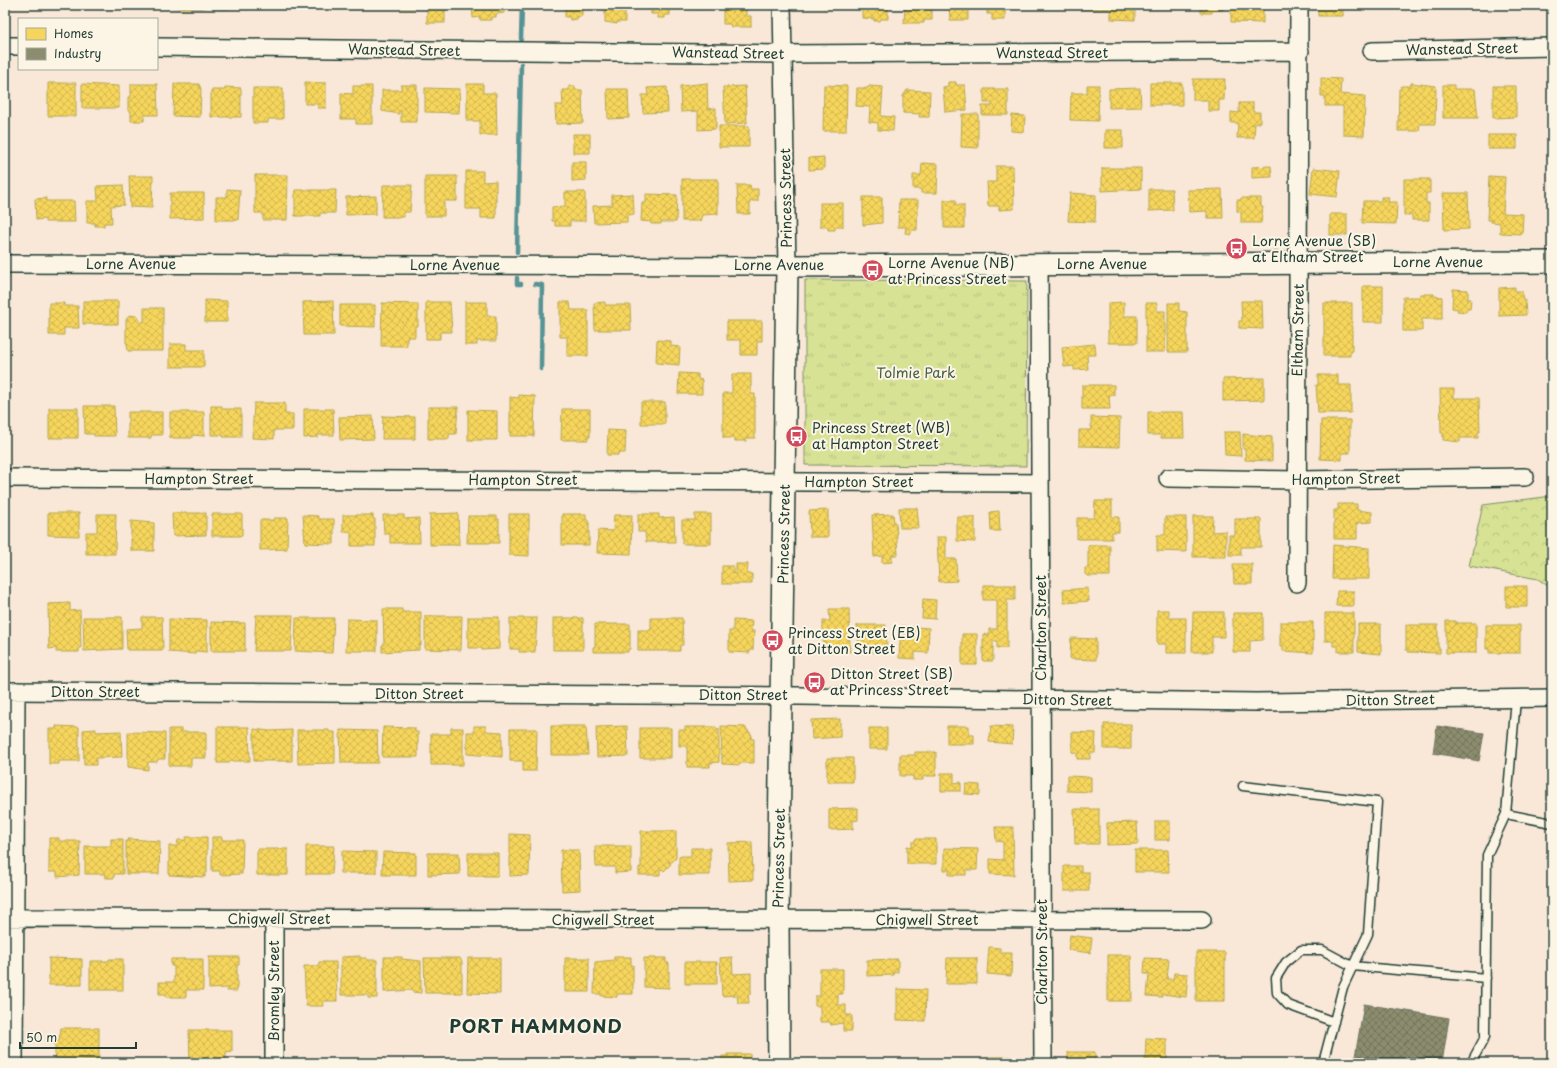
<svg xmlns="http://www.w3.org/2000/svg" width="1557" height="1068" viewBox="0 0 1557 1068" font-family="'Playpen Sans',sans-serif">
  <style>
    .grass { fill: url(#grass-tufts); stroke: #7b9064 }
    .forest { fill: url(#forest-crowns); stroke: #7b9064 }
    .homes { fill: url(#homes-cross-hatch); stroke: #b6a750 }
    .industry { fill: url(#industry-cross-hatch); stroke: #6b745d }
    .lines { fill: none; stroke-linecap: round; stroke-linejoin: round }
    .stream { stroke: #579395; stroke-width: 4.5 }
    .service-casing { stroke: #1f3d34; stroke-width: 11 }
    .minor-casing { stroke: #1f3d34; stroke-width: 20 }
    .tertiary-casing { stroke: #1f3d34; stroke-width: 24 }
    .service { stroke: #fcf5e5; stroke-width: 8 }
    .minor { stroke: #fcf5e5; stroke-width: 17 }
    .tertiary { stroke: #fcf5e5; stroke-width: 21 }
    .labels { text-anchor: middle; stroke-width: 4; stroke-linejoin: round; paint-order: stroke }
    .street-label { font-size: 14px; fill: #1f3d34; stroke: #fcf5e5 }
    .poi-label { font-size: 14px; fill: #1f3d34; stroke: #fcf5e5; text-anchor: start }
    .park-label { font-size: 14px; fill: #445e47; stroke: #fcf5e5 }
    .district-label { font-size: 18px; font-weight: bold; letter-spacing: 1px; fill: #1f3d34; stroke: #fcf5e5 }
  </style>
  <defs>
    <pattern id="grass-tufts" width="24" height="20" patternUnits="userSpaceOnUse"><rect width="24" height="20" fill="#d7e295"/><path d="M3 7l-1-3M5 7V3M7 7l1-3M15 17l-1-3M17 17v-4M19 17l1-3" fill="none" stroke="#b8c381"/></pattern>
    <pattern id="forest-crowns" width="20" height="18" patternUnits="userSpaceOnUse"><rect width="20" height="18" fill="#d7e295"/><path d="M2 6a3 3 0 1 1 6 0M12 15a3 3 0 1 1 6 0" fill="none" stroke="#b8c381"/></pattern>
    <pattern id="homes-cross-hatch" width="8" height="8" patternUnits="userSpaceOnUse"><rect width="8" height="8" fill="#f6d55c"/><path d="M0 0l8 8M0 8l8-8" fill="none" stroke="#d2b851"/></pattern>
    <pattern id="industry-cross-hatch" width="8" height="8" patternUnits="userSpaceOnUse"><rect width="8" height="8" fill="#8c8c6e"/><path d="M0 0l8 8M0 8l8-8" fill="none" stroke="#72745b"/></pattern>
  </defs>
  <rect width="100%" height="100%" fill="#f9e7d8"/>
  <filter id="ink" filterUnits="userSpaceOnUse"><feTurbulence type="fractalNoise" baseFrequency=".025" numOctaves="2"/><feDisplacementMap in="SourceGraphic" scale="8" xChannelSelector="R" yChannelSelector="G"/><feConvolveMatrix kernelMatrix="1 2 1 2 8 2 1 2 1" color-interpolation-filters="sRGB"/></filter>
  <g filter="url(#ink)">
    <path class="grass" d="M805,280L1027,281L1026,466L805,465Z"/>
    <path class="forest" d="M1552,496V589L1538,579L1469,566L1483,505Z"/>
    <path class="homes" d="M47,5H74V9L47,8Z
      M87,5H113V8H87Z
      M157,5V8H128V6Z
      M169,5H206V6L204,8H182L169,7Z
      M213,5H241L226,9L213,8Z
      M259,5H287V7H259Z
      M340,5H376V7H363V9H340Z
      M399,5H416V8H399Z
      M427,5H445V23H427Z
      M472,5H504V13L496,14V17H491V20H480V17L473,18Z
      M565,5H582V16L577,17L578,19L570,20V17H565Z
      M605,5H625V22H617V24L605,22Z
      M651,5H670V15H665V18H658V14H651Z
      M680,5H709V9H693V6Z
      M736,5H746V16H751V27H731L730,24H723V7H736Z
      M822,5H841V7H822Z
      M862,5H888V19H881L880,21H874V19L862,18Z
      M905,5H932V20H924V23H904Z
      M949,5H968V20H950Z
      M987,5H1005V20H992V14H987Z
      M1077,5H1109V9H1077Z
      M1111,5H1135V20L1111,19Z
      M1149,5H1179V8H1149Z
      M1201,5H1223V10H1212V13H1201Z
      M1231,5H1263V23L1231,22Z
      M1318,5H1343V16H1318Z
      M1357,5H1394V9L1357,8Z
      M1418,5H1433V8L1418,7Z
      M1445,5H1482V7H1445Z
      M1321,78L1341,79L1340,94L1365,96L1364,136L1343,135V106H1325V96H1321Z
      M1193,79H1225L1224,100H1219V111H1208V100H1193Z
      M305,82L326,83V108H318V104H305Z
      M948,82H956V85H965L967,110L945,112L943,87L948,86Z
      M48,83H76V116H48Z
      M707,83L708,109L716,108V129L698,130V111L681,112L680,86Z
      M1150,83H1182V105H1150Z
      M1411,83L1436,86L1435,124H1420L1419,131H1398L1399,89H1401V86H1411Z
      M82,84L119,86V108H82Z
      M131,84H157L158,115H144V121H131V111H128V97H131Z
      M174,84H199L201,89L200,117L173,116Z
      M467,84H483V93H496L497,135H480V121H467Z
      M401,85H417V122H401V111H399V114L382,111V90H401Z
      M824,85L847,86L846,131H823Z
      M1087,85H1099L1098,121L1070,120L1071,93H1087Z
      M1443,85H1454V89H1475L1478,118H1443Z
      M353,86H372V124H356V119H341V93L353,94Z
      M569,86H575V90H582L583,123L556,124L555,105H563L562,90H569Z
      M745,86L747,123L725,124L723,87Z
      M869,86L883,87L881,116L894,117L893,131L878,130V123L869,122L870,107L856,106L857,88H868Z
      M1493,86H1516V117L1493,118Z
      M225,87L241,88V117H211V90H225Z
      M667,87L668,112L643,113L642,95H648L647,88Z
      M253,88H283V119H268V123H253Z
      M425,88L460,89L459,113L425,112Z
      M1140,88L1141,107L1109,108V89Z
      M607,89H628L629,118L608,119Z
      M984,89H1008V115H982V106H992V103H984Z
      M907,90L930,91L929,117H919L920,114L903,113V96Z
      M1239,103H1253V112H1260V123H1255L1254,138H1237L1238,123H1231V112L1239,113Z
      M962,114H978V148L961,147Z
      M1012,115L1025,116L1024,132L1011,131Z
      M719,126H749V147H719Z
      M1105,130H1123V148H1105Z
      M573,134H590V153H573Z
      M1488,135H1517V149H1488Z
      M824,157V169L809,170V158Z
      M572,162H586V180L572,181Z
      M922,163L938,164L937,193H921V189H913V175H921Z
      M996,166H1013L1014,209L999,210V206H988L987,182H996Z
      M1271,166L1272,177L1252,178V167Z
      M1102,168H1141V189L1102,191Z
      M1313,168L1340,171L1337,197L1310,194Z
      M466,171H483V182L496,181V218H481V209H466Z
      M255,175H288L287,220H263V213H255Z
      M129,176H153L152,208L130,207Z
      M425,176H457V201H444V216H425Z
      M1489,176L1505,177L1503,213L1523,214L1522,234L1500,233V223L1491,222V220H1487Z
      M682,179H718V214L702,215L700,221H682Z
      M1404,179H1430V193H1426V203H1429V220H1412V215H1404Z
      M123,185L124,205L111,206L112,223H104V226H95V223H87V201H98L97,186Z
      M383,185H412L410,212H404V217H382Z
      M737,185H750L751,189H758V201H750V214H738Z
      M227,189L240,190L238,220H216V197H227Z
      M1149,189H1172L1173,210L1149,211Z
      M1222,189L1223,218H1207V211L1189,212L1188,190Z
      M295,190H336L335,213H320V216H295Z
      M565,192H585V221H570V226H555V221H552V207L565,206Z
      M170,193H204V218L170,219Z
      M1070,193L1096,195L1095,222L1068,221Z
      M1443,193H1468L1469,229L1444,230Z
      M633,194L634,214L627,215V222L594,223L593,206L612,205V195Z
      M646,194L677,195L676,222H661V224H651V222L641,221L642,203H646Z
      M376,196V214L346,215V197Z
      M863,197H882V223L863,225Z
      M1381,197H1389L1388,202H1397L1396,224L1362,223L1363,201H1381Z
      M46,198V201H74L75,222H45V219L36,220L35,199Z
      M1241,198H1261V207H1263L1261,223H1241V212L1237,211V200H1241Z
      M899,200H918L917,230H911V234L905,233L906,227H898Z
      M944,200H956V205H964V228H944Z
      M820,203H843V227H835V230H828V227H820Z
      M1330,214H1347V235H1330Z
      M1363,286H1383V322H1363Z
      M1515,287V291H1522L1523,300H1525L1526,315L1499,316V288Z
      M1453,289L1468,290V299H1471L1470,309H1467L1466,312L1457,311L1458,309L1452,308Z
      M1420,294H1434V296L1442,297V319H1422V331H1403V297H1420Z
      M205,300L227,301V322H205Z
      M83,301H118V324H83Z
      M333,301L334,335H304L303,302Z
      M1241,301H1262L1263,329L1239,328V321H1242Z
      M426,302H450L452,332H440V339H426Z
      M465,302H487V316H496V341H477V345H465Z
      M560,302H570L571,310H588V356H567V337H560Z
      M605,302V305H630L631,330H595L594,303Z
      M1124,302V316H1137V343H1108V303Z
      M49,303H64V306H78L79,328H64V335H49Z
      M382,303L418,304V326H415V337H407V346H381Z
      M1146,303H1157V311H1165V352H1146Z
      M1168,303H1179V311L1187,312V352H1168Z
      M1324,303H1352V352H1350V356H1324Z
      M340,305H375V327L340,326Z
      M144,308H163V351H128L127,343H126V320L129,315L137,316L141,322H144Z
      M727,321H762V341H757V355H741V340H727Z
      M657,340L671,341V346L680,347L679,365L656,363Z
      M170,344H186V350H204V367H170Z
      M1095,344L1096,355H1087L1088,369L1074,370V366L1064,367L1062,347Z
      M679,373L698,374V379L702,380V394H678Z
      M732,374H751V394H755V438H746V441H734L733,438H723V393H732Z
      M1318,375H1338V385H1351V413H1318L1316,385H1318Z
      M1264,378V400L1223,401V379Z
      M1082,385H1114V395H1109L1110,409H1082Z
      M1440,389H1454V398H1479L1480,432H1478V438H1460V442L1443,440V433H1441Z
      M519,395L535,396L534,436H510V397L519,398Z
      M641,402H665V424H641Z
      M254,403H285V414H293V430H274V439L252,438Z
      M84,406H114L115,436H94V434H85Z
      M211,406H222V409H241V437H223V435H211Z
      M428,407H458L456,434H449V439H428Z
      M49,408H78V438H49Z
      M304,409H333L334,435H318V437L304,438Z
      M562,409H590V437H588V440H561Z
      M468,410L497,411V440H468Z
      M128,412H162V435H151V438H128Z
      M170,412H204V436L192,435V438H170Z
      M1148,412H1183L1184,438H1161V435H1148Z
      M373,416L374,439L340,440L339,417Z
      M383,416L415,417V439H382Z
      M1091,417L1120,418L1119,447L1079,446V430H1091Z
      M1321,420H1350V453H1342V460L1320,459Z
      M608,430L626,431L625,453H618V455H607Z
      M1224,432H1240L1241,456L1225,455Z
      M1243,434L1272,437V461L1245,460V449H1243Z
      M1095,501H1112V517H1119V532H1112V539H1077V518H1094Z
      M1338,504H1357V510L1372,512V522L1357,523V539H1334V510H1338Z
      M899,508H917L919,528H900Z
      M828,510V537H810L809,511Z
      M999,511L1000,531H991L990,512Z
      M48,513H79V536L48,535Z
      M172,513H206V535L173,536Z
      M458,513L459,545H430V514Z
      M97,514H116L115,554H86V532H97Z
      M212,514H242V536H212Z
      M509,514H529V556L509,555Z
      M562,514H586V520H589V545H562Z
      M638,514H659V518L674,517L675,542H646L645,532H638Z
      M695,514H711V544H682V520H695Z
      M893,514L894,523H896L898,555H892V562L882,563V556L874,557L872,515Z
      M303,515L318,516L319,519H334V544L305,543Z
      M343,515H373V519H375V546H351V532H343Z
      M383,515H404V519L419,518L420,543H390V534H384Z
      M614,515H632L631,554L597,553L598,530L613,531Z
      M468,516H497V519H499V543H467Z
      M1193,516H1213L1212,532L1226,531V557H1193Z
      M957,517H975V542L957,541Z
      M1165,517H1186V552L1157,551V535H1165Z
      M274,518H288L287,549L260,550V520H274Z
      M1235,519H1261V547H1241V555H1229V535H1235Z
      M131,521L154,523V551H131Z
      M937,537H946V559H956L957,581L939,582Z
      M1088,545H1110V576H1087L1085,574V568L1088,567Z
      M1333,545L1369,548V579H1332Z
      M736,564H748L747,574H752V584H722V566H733V573L736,574Z
      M1233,564H1252V584H1234Z
      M983,585H1015V600H1007V648H997V641H993V661H983V634L989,635V629H997V600H983Z
      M1506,586H1527V607H1506Z
      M1088,588L1089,601L1064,603L1063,590Z
      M1337,591H1354V606H1336Z
      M923,599L936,600L935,619L922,618Z
      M70,603V611L80,610L81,648H79V652H56V648L49,649L48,604Z
      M383,609H402V612H421V646L419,645V650L382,652V645H384Z
      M829,609H849L850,652H827V643H823V621H830Z
      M1157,610H1169V618H1186V653H1166V644H1157Z
      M1193,612H1224V637H1212V652H1192Z
      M1233,613H1263V640L1250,641V652H1233Z
      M1325,613H1354V652H1338V646H1333V641H1325Z
      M256,615H293L291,651H254Z
      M425,616H462L461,650L425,649Z
      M83,617H122V649L84,651Z
      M142,617H162L163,650H127L126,629L142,628Z
      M468,617H499V649L482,650V648H468Z
      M296,618H334L332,653L295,651Z
      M510,618H537L535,652H519V649H510Z
      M553,618H583V650H553Z
      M651,618H682L683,645H680V651H638V630H651Z
      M169,619L207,620V652L195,651V654L169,652Z
      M347,619L377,620V651H346Z
      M733,620L752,621L751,631H754L753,650H750V653L729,652V631H733Z
      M1446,621H1456V623H1476V653H1446Z
      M211,622L245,623V651H211Z
      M1280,622H1313V653L1283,651V646H1280Z
      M595,624H630V649H628V652H593V647H595Z
      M1358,624H1381V654L1358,652Z
      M857,625H886L887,648H883L884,652H865V648H859Z
      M1406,625H1438V648H1440V653L1408,652V650H1406Z
      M1486,625H1520V653H1489V649H1486Z
      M901,626L929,628L928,653L915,652V659L899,658Z
      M962,634H977V665H962Z
      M1071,638L1096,639V660L1070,659Z
      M840,719V737L812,739L811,720Z
      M1104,724H1131V749H1104Z
      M56,726L79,727V761H59V764H49V729H56Z
      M474,726H486V731L502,732V757L467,754V732H474Z
      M551,726H586L588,755H551Z
      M627,726L628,756L597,757L596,727Z
      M721,726L745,727L752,735L751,739H754V763H740V765L722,764Z
      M947,726H969V735H974V744H947Z
      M991,726L1013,727L1012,744L989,742Z
      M217,727H249L250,761H229V763H217Z
      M383,727L415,728V732H418V757H382Z
      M685,727H716V729H719V762L710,763V767H687V746H679V730H685Z
      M451,728H463V765H431V734H451Z
      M640,728H671V758H640Z
      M869,728H887V749H869Z
      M96,729V732L121,731L122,757L96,758V765H84L83,730Z
      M169,729H181V732H206V758H191V766H169Z
      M254,729L269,731L292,730V761H254Z
      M510,729H537L536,771H523V761H510Z
      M297,730H329V732H335V763L298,764Z
      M340,730L377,731L378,763H341Z
      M128,732L165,733V759H158L157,762H148V770L128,767Z
      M1072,732L1096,733L1095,753H1090V759H1077V753L1072,752Z
      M915,752H936V776H923V780H913V776H900V755H915Z
      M827,758H853V782H827Z
      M941,773H954V783L961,782V791H941Z
      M1067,776L1091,777V792L1067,791Z
      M966,784L980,785V795L965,794Z
      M858,808V820L853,821V829L829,830V809Z
      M1074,809H1099V844H1075Z
      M1155,821H1170V840H1155Z
      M1137,822L1138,844L1107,845V823Z
      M995,827H1013L1014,875L990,874V859L1003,860V842L996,841Z
      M641,831H676V858L672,862H668L671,864L664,871L662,869L660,870V875H639V867L641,868Z
      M510,834L530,835L529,875L510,876Z
      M186,837H207V873H205V877L169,875V846H177L178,840H186Z
      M212,837H222V840H243L242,874L220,875V871H212Z
      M49,838H59V841H80L79,875L57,877V872H49Z
      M111,839H123V874H114V878H106L105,874H85V846H111Z
      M128,839L160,841L159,874H126V841H128Z
      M915,839H936V864H907V846L912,847V842H915Z
      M752,842L753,880L729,881L728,843Z
      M306,846H334L332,874H306Z
      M595,846H631V872L615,873V867H596Z
      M691,848H710V875H679V856H691Z
      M944,848L978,849L977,870H966V875H949V870H944Z
      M257,849H288V875H257Z
      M561,850H579L580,890L562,891Z
      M1135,850H1168L1169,872H1135Z
      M342,851L376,852V873H340V870H342Z
      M383,852L416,853V875H382Z
      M428,853H459L460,874L428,875Z
      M468,853H498V876H468Z
      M1064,866H1081V872H1089V891H1064Z
      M1070,935L1092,938L1090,953L1068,950Z
      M989,947L1000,948V953H1012L1011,976L987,974Z
      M1196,952H1225V1001H1196Z
      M1108,955H1131L1132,1001H1108Z
      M360,956V958H367V960H377V998H368V995H341V957Z
      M209,957H239V965H237V991H227V988L209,989Z
      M384,957H402V959L421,961V993L412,992V990L384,992Z
      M614,957H631V965H633V994H617V997L601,996V994H594L595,962L614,960Z
      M732,957L733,974L751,973V994H748L749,1003H738L737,995L722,996L720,958Z
      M49,958L82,959V985H49Z
      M424,958H460L462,962V993H425Z
      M468,958H500V994L467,993Z
      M565,958H589V992H565Z
      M644,958H666V963H669V988L644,987Z
      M947,958H977V984H946Z
      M1145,958L1169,959L1167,979H1173L1174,973L1188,974L1186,997L1162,994V997L1147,996L1149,974H1144Z
      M109,959H123V990H90V961H109Z
      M171,959H203V990H186V997H166V994H159V982H174V966H171Z
      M898,959V972H894V975L867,976V960Z
      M319,962H336L337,1001H323V1006H306L304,966H319Z
      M685,962H717V984H685Z
      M820,969H843V994H838V1005H846V1015H852V1031H843V1023L831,1025L830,1022H820V1006H815V996H820Z
      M897,989L926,990L925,1021L897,1020Z
      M61,1028H99V1060L55,1058V1041H59Z
      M189,1030H232V1051L226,1052V1061H190Z
      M1146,1038L1167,1039V1063H1145Z
      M1068,1052H1095V1063H1068Z
      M727,1054H750V1063H722V1056H727Z
      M990,1057H1011V1063H990Z
      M558,1060H571V1063H558Z"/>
    <path class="industry" d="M1437,726L1484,733L1479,761L1433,753Z
      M1364,1004L1449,1018L1442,1063H1354Z"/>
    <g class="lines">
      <path class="stream" d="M521,39L522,5
        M517,252L521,64
        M517,278V284H521
        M535,284L542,285L541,369"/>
      <defs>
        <path id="service" d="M1243,786L1377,802L1368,934L1343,987L1323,1063
          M1506,814L1552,823
          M1334,1022L1288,1005L1277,993L1276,978L1286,962L1301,950H1322L1352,966L1486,978
          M1471,1063L1485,1037L1487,855L1506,814L1516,699"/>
        <path id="minor" d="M5,46H19
          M157,47L783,54L1300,51
          M1372,51L1552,47
          M5,264L787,266L782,5
          M1039,264L1043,1063
          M5,478L1040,483
          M1168,478L1297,480L1525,477
          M1297,583L1299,5
          M5,691L799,696L1256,702L1552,698
          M5,918L1202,920
          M14,1063L16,691
          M274,1063V919"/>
        <path id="tertiary" d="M779,1063L778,920L787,266L1552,262"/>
      </defs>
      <use href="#service" class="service-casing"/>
      <use href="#minor" class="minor-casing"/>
      <use href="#tertiary" class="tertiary-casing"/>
      <use href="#service" class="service"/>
      <use href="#minor" class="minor"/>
      <use href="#tertiary" class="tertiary"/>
    </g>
  </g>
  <defs>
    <symbol id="bus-disc" viewBox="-11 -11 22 22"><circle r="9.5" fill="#d1495b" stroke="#fcf5e5"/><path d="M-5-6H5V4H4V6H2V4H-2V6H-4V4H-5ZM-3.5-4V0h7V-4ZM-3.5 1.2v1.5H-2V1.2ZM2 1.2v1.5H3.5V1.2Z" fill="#fff"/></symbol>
  </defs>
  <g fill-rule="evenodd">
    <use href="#bus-disc" x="1224" y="236" width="25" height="25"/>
    <use href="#bus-disc" x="860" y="258" width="25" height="25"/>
    <use href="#bus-disc" x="784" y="424" width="25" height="25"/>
    <use href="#bus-disc" x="760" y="628" width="25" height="25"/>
    <use href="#bus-disc" x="802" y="670" width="25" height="25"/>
  </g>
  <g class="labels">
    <g class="street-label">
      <text transform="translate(1462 49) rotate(-1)" y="5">Wanstead Street</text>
      <text transform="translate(404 50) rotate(1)" y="5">Wanstead Street</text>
      <text transform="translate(728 53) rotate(1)" y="5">Wanstead Street</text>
      <text x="1052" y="58">Wanstead Street</text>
      <text transform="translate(786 198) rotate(-91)" y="5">Princess Street</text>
      <text x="1438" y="267">Lorne Avenue</text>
      <text x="131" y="269">Lorne Avenue</text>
      <text x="1102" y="269">Lorne Avenue</text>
      <text x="455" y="270">Lorne Avenue</text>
      <text x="779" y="270">Lorne Avenue</text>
      <text transform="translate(1298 330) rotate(-89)" y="5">Eltham Street</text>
      <text x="199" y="484">Hampton Street</text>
      <text transform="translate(1346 479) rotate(-1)" y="5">Hampton Street</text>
      <text x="523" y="485">Hampton Street</text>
      <text x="859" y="487">Hampton Street</text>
      <text transform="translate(784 534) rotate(-89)" y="5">Princess Street</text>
      <text transform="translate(1041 628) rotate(-90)" y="5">Charlton Street</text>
      <text x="95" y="697">Ditton Street</text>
      <text x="419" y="699">Ditton Street</text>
      <text x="743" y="700">Ditton Street</text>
      <text transform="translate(1067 700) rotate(1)" y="5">Ditton Street</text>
      <text transform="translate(1390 700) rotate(-1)" y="5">Ditton Street</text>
      <text transform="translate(779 858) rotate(-89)" y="5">Princess Street</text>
      <text x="279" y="924">Chigwell Street</text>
      <text x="603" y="925">Chigwell Street</text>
      <text x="927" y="925">Chigwell Street</text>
      <text transform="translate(1042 952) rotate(-90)" y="5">Charlton Street</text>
      <text transform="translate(274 991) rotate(-90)" y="5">Bromley Street</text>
    </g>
    <g class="poi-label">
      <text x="1252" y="246">Lorne Avenue (SB)<tspan x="1252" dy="16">at Eltham Street</tspan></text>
      <text x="888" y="268">Lorne Avenue (NB)<tspan x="888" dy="16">at Princess Street</tspan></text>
      <text x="812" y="433">Princess Street (WB)<tspan x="812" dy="16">at Hampton Street</tspan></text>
      <text x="788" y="638">Princess Street (EB)<tspan x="788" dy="16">at Ditton Street</tspan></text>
      <text x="830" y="679">Ditton Street (SB)<tspan x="830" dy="16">at Princess Street</tspan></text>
    </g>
    <g class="park-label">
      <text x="916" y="378">Tolmie Park</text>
    </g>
    <g class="district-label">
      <text x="536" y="1033">PORT HAMMOND</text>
    </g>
  </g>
  <rect width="1557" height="1068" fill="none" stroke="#fcf5e5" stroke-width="20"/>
  <rect x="10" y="10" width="1537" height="1048" fill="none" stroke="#1f3d34" stroke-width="1.5" filter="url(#ink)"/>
  <rect x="18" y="18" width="140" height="52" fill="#fcf5e5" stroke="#a4ab9e"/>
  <rect x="26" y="28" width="20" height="12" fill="#f6d55c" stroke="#a4ab9e"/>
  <text x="54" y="38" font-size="12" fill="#1f3d34">Homes</text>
  <rect x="26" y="48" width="20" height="12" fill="#8c8c6e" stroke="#a4ab9e"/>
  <text x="54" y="58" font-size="12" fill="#1f3d34">Industry</text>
  <path d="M20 1042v6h116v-6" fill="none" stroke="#1f3d34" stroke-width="2"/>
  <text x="26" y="1042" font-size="12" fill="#1f3d34" stroke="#fcf5e5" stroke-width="3" paint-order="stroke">50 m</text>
</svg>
